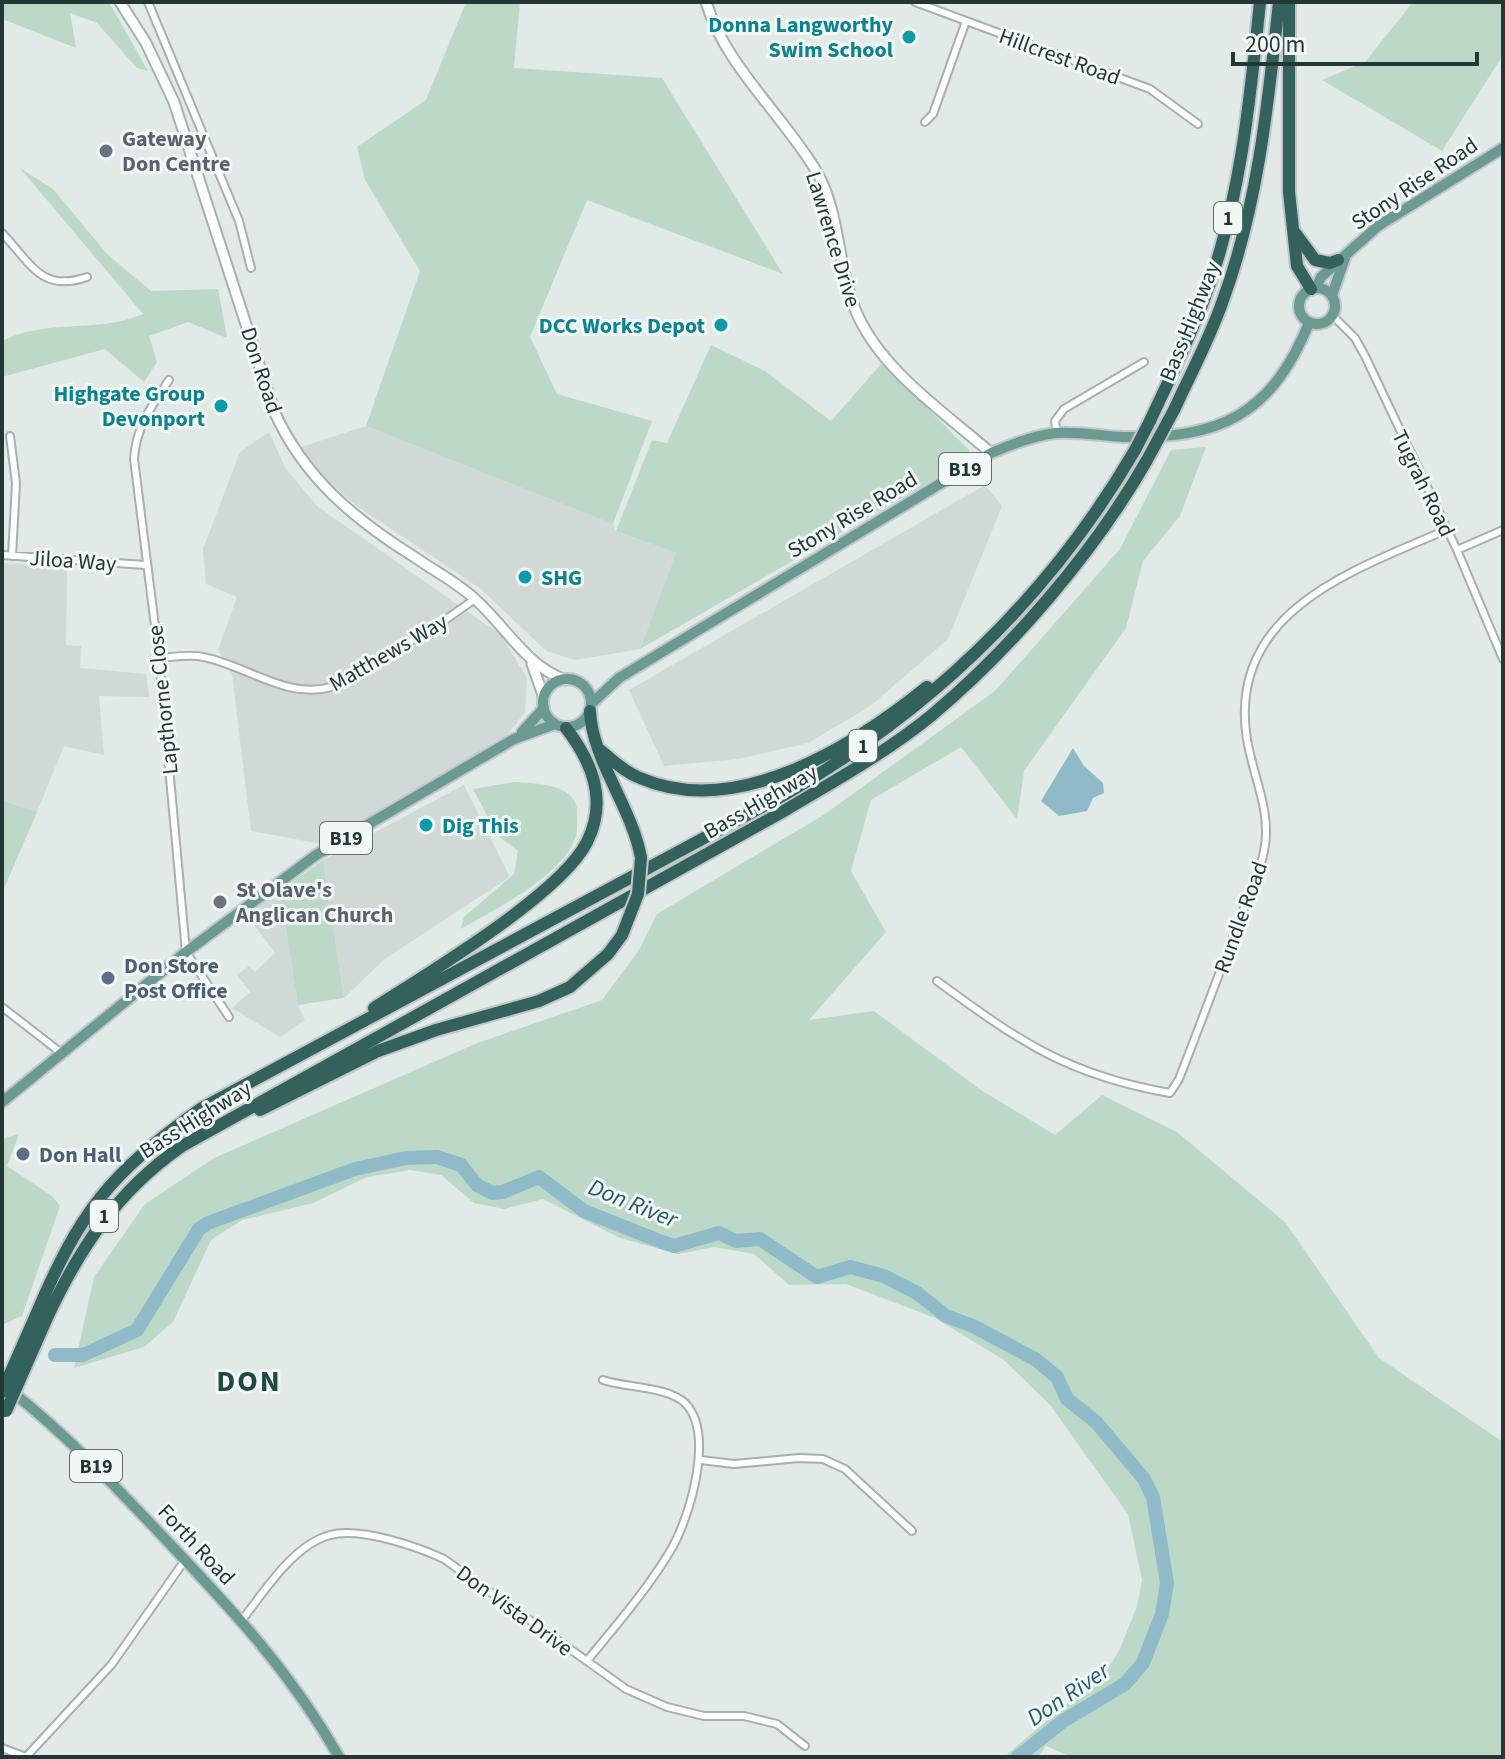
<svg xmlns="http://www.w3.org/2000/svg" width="1505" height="1759" viewBox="0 0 1505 1759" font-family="'Source Sans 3',sans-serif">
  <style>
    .built { fill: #d0d9d6 }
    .green { fill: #bcd9c7 }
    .water { fill: #8fbbc9 }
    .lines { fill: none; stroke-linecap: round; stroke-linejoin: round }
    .river { stroke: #8fbbc9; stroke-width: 14 }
    .street-casing { stroke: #a4b1ae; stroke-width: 10 }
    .secondary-casing { stroke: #a1b4af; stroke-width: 13 }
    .primary-casing { stroke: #c1c7c6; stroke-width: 14 }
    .highway-casing { stroke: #c1c7c6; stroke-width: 16 }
    .street { stroke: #fff; stroke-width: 6 }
    .secondary { stroke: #fff; stroke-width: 9 }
    .primary { stroke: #6b9a93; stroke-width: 10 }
    .highway { stroke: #33615c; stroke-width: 12 }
    .highway-bridge-casing { stroke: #c1c7c6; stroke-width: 16; stroke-linecap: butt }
    .highway-bridge { stroke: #33615c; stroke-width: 12 }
    .culture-dot { fill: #0f9aa8; stroke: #f1f7f5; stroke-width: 3 }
    .worship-dot { fill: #6b7280; stroke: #f1f7f5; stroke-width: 3 }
    .service-dot { fill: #5c6f8a; stroke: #f1f7f5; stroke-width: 3 }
    .labels { text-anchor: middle; stroke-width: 6; stroke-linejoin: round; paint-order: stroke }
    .shield { fill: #f1f7f5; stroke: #61716f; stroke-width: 2 }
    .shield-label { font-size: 20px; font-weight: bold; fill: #233835 }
    .culture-label { font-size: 22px; font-weight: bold; fill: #0d838f; stroke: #f1f7f5; text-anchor: end }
    .street-label { font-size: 22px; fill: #233835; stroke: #f1f7f5 }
    .worship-label { font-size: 22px; font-weight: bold; fill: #5b616d; stroke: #f1f7f5; text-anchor: start }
    .service-label { font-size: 22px; font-weight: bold; fill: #4e5e75; stroke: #f1f7f5; text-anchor: start }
    .water-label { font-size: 24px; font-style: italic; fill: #255a6d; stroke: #f1f7f5 }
    .district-label { font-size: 30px; font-weight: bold; letter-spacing: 2px; fill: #224842; stroke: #f1f7f5 }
  </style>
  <rect width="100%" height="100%" fill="#e1eae7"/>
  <path class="built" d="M366,426L613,524L616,531L676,553L640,649L575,660L546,651L481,589L358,507L320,474L301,447Z
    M269,432L286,469L317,506L501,635L527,678L525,712L507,735L327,845L251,831L232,674L218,650L237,597L206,584L203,549L240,452Z
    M985,485L1002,506L948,639L869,707L808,743L738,759L664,766L629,690Z
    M2,563L67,567L66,645L81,646L80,668L146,674L149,697L99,696L104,755L64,746L37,812L2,800Z
    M464,785L510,877L386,958L344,998L323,860Z
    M280,891L298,1005L305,1020L280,1037L232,1008L250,992L237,975L249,966L255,972L275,953L246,914Z"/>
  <path class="green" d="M2,2H109L148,71L137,68L97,23L70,13L76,48L2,19Z
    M466,2H520L514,68L662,78L783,274L587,200L530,337L557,394L652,421L613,524L366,426L420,271L365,180L357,147L426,100Z
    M1413,2H1503V55L1442,151L1322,80L1365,62Z
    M20,168L53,189L108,255L151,291L218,289L227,338L188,322L149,336L157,362L144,382L105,349L2,377V341C47,318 96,334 143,314Z
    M711,345L765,371L831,421L882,363L969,450V459L640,649L676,553L616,531L652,440L667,443Z
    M1206,447L1180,516L1143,561L1126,628L1024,771L1017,819L961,747L871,800L851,871L886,932L809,1020L874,1011L981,1090L1055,1135L1102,1095L1177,1132L1285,1222L1379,1358L1503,1442V1757H1072L1046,1746L1038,1757H1004L1107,1670L1120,1649L1137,1606L1142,1580L1128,1514L1050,1405L1004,1360L935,1318L846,1284L789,1285L754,1254L714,1247L678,1254L620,1238L543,1199L504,1209L474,1203L441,1175L410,1170L367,1177L313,1203L242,1220L211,1240L173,1322L144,1347L74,1368L94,1277L145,1204L214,1158L475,1044L602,1000L639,950L657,914L825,814L995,691L1120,549L1171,450Z
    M514,782C535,783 580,784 577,814C577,821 578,832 575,839C561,877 495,909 461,929L464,917L514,874L518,851L498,836L473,789Z
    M2,800L37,812L2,893Z
    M323,860L344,998L298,1005L280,891Z
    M19,1134L7,1166L52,1196L60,1206L22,1316L2,1325V1139Z"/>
  <path class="water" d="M1073,748L1084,766L1103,783L1104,793L1093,798L1087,811L1059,816L1041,801Z"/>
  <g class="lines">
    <path class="river" d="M55,1355H83L137,1330L199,1229L208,1223L355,1169L406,1158L437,1157L461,1165L477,1185L492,1193L503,1192L539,1177L584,1211L662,1242L674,1246L719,1233L736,1241L760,1239L817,1277L850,1267L884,1276L917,1293L946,1316L973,1326L1035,1359L1057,1377L1067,1399L1096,1422L1118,1448L1144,1479L1153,1497L1167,1583L1162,1614L1143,1663L1125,1684L1063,1721L1018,1757"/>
    <defs>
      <path id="street" d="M148,2L239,221L251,268
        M915,2L1150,89L1198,124
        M925,122L933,114L966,21
        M2,233C31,263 41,293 87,277
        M1333,316L1355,338L1365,356L1457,550L1503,659
        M169,380C151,407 136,427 134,459L159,658L186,952L229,1017
        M1057,433L1055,421L1064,409L1144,362
        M10,436L16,483L12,556
        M1457,550L1503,530
        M2,555L145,565
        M159,658C173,657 190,654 203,657C246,665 287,700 331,687L435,627L475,599
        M937,981C1019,1041 1067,1075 1170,1093L1179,1079C1199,1028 1218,977 1237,926C1247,899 1261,873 1265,845C1271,807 1250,770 1246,732C1231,609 1357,569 1446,530
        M2,1007L60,1052
        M701,1460L734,1464L799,1458L823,1459L845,1469L912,1531
        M242,1620C264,1592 293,1545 330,1535C360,1527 416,1546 444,1559L626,1689L667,1707L704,1716H744L777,1724L805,1746
        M587,1661C616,1625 648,1589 672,1548C690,1516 715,1433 685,1403C667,1386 626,1388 603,1380
        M2,1748L26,1757
        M26,1757L112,1664L185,1560"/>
      <path id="secondary" d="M120,2L146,43L174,102L274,411C304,478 355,520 416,558C436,572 458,583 476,600C506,627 527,667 566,680
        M706,2C725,65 781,113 815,169C840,209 837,265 855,309C879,369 944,412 991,453
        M532,664L544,698"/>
      <path id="primary" d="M1299 306a18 18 0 1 1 36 0a18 18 0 1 1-36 0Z
        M1316,288L1321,277L1378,226L1503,148
        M1332,295L1345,258
        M543 703a24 24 0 1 1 48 0a24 24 0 1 1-48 0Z
        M591,704L619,678L991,453C1012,444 1033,436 1055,433C1077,431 1101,436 1123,437C1219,439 1271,416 1309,323
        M522,732L544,708
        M2,1102L186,952L316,855L514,739L555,724
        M10,1390C68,1436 118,1489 169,1543C235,1613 290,1671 339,1757"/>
      <path id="highway" d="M1289,2V192L1297,266L1311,289
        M1296,234L1315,260L1330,263L1338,260
        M1174,410C1190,375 1209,340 1222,303C1258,206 1268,104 1279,2
        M1150,421C1169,380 1189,340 1205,297C1240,203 1250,101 1260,2
        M590,711C592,760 632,807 641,858
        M600,750C613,760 624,772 640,778C737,820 854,746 927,687
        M374,1008C427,974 561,894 587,842C608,800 592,762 566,728
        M260,1110L378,1051L436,1030L539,1001L570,987L608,954L622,935
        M36,1315C80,1211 109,1174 202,1108L784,795C930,711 1050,596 1135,450
        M46,1320C79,1249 116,1192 182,1146L784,811C834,781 887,752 932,715C1012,648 1095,551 1147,460"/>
    </defs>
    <use href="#street" class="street-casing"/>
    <use href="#secondary" class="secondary-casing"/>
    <use href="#primary" class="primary-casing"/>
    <use href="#highway" class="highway-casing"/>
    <use href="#street" class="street"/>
    <use href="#secondary" class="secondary"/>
    <use href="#primary" class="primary"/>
    <use href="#highway" class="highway"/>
    <defs>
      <path id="highway-bridge" d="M1135,450L1150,421
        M1147,460L1174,410
        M622,935L638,894L641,858
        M2,1392L36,1315
        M6,1411L46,1320"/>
    </defs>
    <use href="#highway-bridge" class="highway-bridge-casing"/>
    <use href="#highway-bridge" class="highway-bridge"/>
  </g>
  <g class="culture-dot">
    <circle cx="909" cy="37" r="8"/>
    <circle cx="721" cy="325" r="8"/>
    <circle cx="221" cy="406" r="8"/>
    <circle cx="525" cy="577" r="8"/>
    <circle cx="426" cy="825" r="8"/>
  </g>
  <g class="worship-dot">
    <circle cx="106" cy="151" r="8"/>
    <circle cx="220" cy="902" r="8"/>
  </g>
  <g class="service-dot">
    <circle cx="108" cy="978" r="8"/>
    <circle cx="23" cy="1154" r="8"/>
  </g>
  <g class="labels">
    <g class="shield">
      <rect x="1214" y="202" width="28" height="32" rx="6"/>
      <rect x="939" y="453" width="52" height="32" rx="6"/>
      <rect x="849" y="730" width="28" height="32" rx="6"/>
      <rect x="320" y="822" width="52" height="32" rx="6"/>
      <rect x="90" y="1200" width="28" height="32" rx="6"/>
      <rect x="70" y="1450" width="52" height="32" rx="6"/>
    </g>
    <g class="shield-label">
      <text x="1228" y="225">1</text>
      <text x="965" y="476">B19</text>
      <text x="863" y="753">1</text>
      <text x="346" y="845">B19</text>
      <text x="104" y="1223">1</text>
      <text x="96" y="1473">B19</text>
    </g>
    <g class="culture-label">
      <text x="893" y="32">Donna Langworthy<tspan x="893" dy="25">Swim School</tspan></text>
      <text x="705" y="333">DCC Works Depot</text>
      <text x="205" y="401">Highgate Group<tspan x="205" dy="25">Devonport</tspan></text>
      <text x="541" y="585" text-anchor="start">SHG</text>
      <text x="442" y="833" text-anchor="start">Dig This</text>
    </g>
    <g class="street-label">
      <text transform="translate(1060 56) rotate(20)" y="8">Hillcrest Road</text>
      <text transform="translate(1414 183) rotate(-34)" y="8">Stony Rise Road</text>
      <text transform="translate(834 239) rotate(73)" y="8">Lawrence Drive</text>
      <text transform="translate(1189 321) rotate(-68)" y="8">Bass Highway</text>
      <text transform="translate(262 370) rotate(72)" y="8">Don Road</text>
      <text transform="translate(1424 483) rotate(64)" y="8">Tugrah Road</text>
      <text transform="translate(852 514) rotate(-31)" y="8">Stony Rise Road</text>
      <text transform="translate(73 560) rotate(4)" y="8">Jiloa Way</text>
      <text transform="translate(388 652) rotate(-30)" y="8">Matthews Way</text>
      <text transform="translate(162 700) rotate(-96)" y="8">Lapthorne Close</text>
      <text transform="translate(760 801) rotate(-30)" y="8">Bass Highway</text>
      <text transform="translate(1240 917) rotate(-70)" y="8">Rundle Road</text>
      <text transform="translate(195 1119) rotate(-32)" y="8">Bass Highway</text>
      <text transform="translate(197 1544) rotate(47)" y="8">Forth Road</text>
      <text transform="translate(515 1610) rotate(36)" y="8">Don Vista Drive</text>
    </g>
    <g class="worship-label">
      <text x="122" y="146">Gateway<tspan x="122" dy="25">Don Centre</tspan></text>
      <text x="236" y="897">St Olave's<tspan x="236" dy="25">Anglican Church</tspan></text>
    </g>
    <g class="service-label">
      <text x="124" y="973">Don Store<tspan x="124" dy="25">Post Office</tspan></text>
      <text x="39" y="1162">Don Hall</text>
    </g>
    <g class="water-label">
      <text transform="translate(633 1203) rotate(22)" y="8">Don River</text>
      <text transform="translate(1068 1694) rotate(-34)" y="8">Don River</text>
    </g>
    <g class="district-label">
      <text x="249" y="1391">DON</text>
    </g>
  </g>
  <rect width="1505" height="1759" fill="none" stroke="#233835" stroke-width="8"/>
  <path d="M1233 52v12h244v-12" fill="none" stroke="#233835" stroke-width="4"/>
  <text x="1245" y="52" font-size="24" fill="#233835" stroke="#f1f7f5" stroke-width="6" paint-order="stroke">200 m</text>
</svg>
